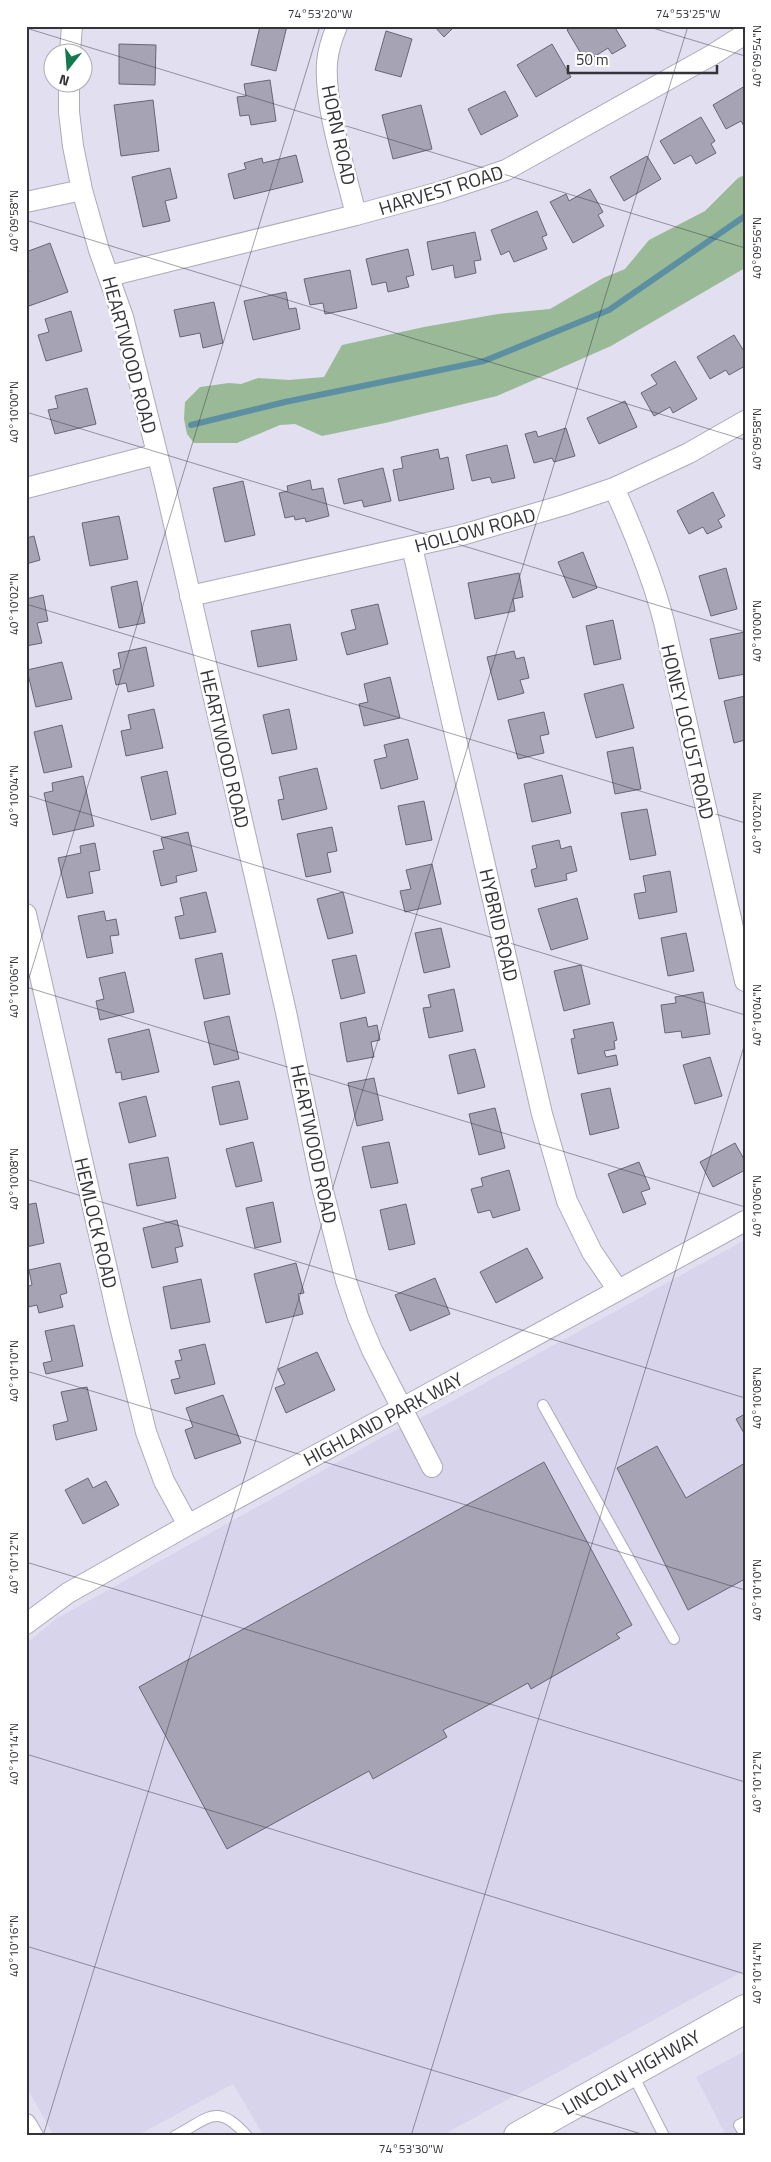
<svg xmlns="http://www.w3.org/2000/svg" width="771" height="2162" viewBox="0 0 771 2162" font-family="'Titillium Web',sans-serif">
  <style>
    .built { fill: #d7d4ec }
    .forest { fill: #9aba97 }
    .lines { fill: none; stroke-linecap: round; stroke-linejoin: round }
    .stream { stroke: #5c8fa2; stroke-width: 6 }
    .building { fill: #a6a4b4; stroke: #686675 }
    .service-casing { stroke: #acaabb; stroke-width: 12 }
    .minor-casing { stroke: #acaabb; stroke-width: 22 }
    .primary-casing { stroke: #acaabb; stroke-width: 30 }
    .service { stroke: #fff; stroke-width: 10 }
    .minor { stroke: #fff; stroke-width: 20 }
    .primary { stroke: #fff; stroke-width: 28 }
    .ticks { fill: none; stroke: #343339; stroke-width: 1; stroke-opacity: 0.45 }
    .labels { text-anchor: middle; stroke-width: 5; stroke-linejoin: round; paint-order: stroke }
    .street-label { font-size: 19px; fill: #343339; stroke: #fff }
    .neatline { fill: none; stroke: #343339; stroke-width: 2 }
    .ticks-label { font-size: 12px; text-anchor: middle; fill: #343339 }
  </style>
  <rect width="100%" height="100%" fill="#e1dff0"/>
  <path class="built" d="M745,1240V1970L441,2136H264L233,2084L136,2136H54L26,2086V1644L56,1619L388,1434L432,1412Z
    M745,2051V2136H726L696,2077Z"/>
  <path class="forest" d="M745,175V268L611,346L497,396L385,423L322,436L295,424L280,425L237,443H194L187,434L184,419L185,402L200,387L229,383L241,384L258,378L289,380L324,377L342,345L424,327L498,314L550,309L603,278L625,269L649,240L705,211L738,178Z"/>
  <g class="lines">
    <path class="stream" d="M191,425L285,402L484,361L609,310L745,216"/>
  </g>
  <path class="building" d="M260,26H287L276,71L251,65Z
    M434,26H455L444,37Z
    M572,26H614L626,46L612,54L608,48L586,62L567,30Z
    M386,31L412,39L401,77L375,70Z
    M119,44L156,45L155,85L119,84Z
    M552,44L571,77L536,97L517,65Z
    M270,80L276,121L251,125L249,115L240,116L237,97L246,96L244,84Z
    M745,86V128L741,121L726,129L713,105Z
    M505,91L518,116L481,135L468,109Z
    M153,100L159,151L121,156L114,105Z
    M421,105L432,149L393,159L382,115Z
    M701,117L715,141L711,144L716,153L696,164L691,155L674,164L660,141Z
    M296,155L303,182L234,199L228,174L246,169L244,163L262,158L263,163Z
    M647,156L661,179L624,201L610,177Z
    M170,168L177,198L165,201L170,221L143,227L132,177Z
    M590,189L603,212L598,215L604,226L573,243L550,202L566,194L569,201Z
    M537,211L547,235L542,237L547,249L514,262L509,251L501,255L491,230Z
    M475,232L481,260L474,261L476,273L455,278L453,265L432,270L427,242Z
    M50,243L68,292L29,306L26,299V273L29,272L26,264V252Z
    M408,249L414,275L406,277L409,287L388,292L386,282L372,285L366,259Z
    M350,270L357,308L325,314L323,303L310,305L304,279Z
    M286,292L289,309L296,308L300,329L253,340L244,301Z
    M214,302L223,343L203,348L200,333L180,337L174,310Z
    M71,311L82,351L46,361L38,335L49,332L45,319Z
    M734,335L745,353V366L729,375L726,370L710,379L697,357Z
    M675,361L697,399L673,413L670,407L654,416L641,393L657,384L651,375Z
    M87,388L96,424L55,434L48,410L58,408L55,396Z
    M625,401L637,427L599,444L587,418Z
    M566,428L575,456L554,462L552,458L534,463L525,434L536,431L538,437Z
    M507,445L515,478L492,483L490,477L472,481L466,455Z
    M438,449L440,459L448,457L454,489L399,501L393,470L403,468L401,457Z
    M383,468L391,501L364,507L362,500L344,504L338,479Z
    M310,480L312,490L323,488L329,516L306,522L305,518L295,520L294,516L285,518L279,493L288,491L287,486Z
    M243,481L255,535L225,542L213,488Z
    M713,492L725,516L718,520L722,527L707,534L703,527L689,534L677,511Z
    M119,516L128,559L90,566L82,523Z
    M34,536L40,560L26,564V538Z
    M583,552L597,588L573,598L558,562Z
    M726,568L737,609L711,616L699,576Z
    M519,573L523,597L513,599L515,611L475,619L468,583Z
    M137,581L145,623L119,628L111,587Z
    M43,595L48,621L37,623L42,643L26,646V599Z
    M378,604L388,644L347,655L341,633L356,629L351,610Z
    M613,620L621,659L594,665L586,626Z
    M290,624L297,660L258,667L251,631Z
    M745,632V674L719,679L710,639Z
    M146,647L154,686L128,692L126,683L116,685L113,670L121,668L118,653Z
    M514,651L516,659L524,657L529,678L520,680L524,693L498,700L487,657Z
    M62,662L72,699L36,707L27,670Z
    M390,677L400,718L364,726L359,704L368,702L364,684Z
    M623,684L634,728L596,738L584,694Z
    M745,696V740L734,743L724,701Z
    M154,709L163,748L126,756L121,731L131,729L128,715Z
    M289,709L297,749L272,754L263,715Z
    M544,712L549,734L540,736L544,753L518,759L508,720Z
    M62,725L72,767L44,773L34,732Z
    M408,739L418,779L381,789L374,760L387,757L384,745Z
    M633,747L641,789L615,794L607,752Z
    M317,768L327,809L282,820L278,800L284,799L279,777Z
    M167,771L176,814L151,820L141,777Z
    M562,775L571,813L532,822L524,784Z
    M83,776L94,826L53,835L44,793L53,791L52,783Z
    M424,801L432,840L406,845L398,806Z
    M647,809L656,855L630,860L621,813Z
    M332,827L337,851L327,853L331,872L306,877L297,834Z
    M188,832L197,871L176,876L177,882L161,886L153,851L164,849L161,838Z
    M559,840L561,849L571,846L577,871L566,874L567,880L535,887L531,870L537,868L532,846Z
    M95,843L100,870L89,872L93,893L67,898L58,858L81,853L80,846Z
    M432,864L441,904L405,912L400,891L411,889L406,870Z
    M670,871L677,912L639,919L634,894L646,892L643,876Z
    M206,892L216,932L180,939L175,917L184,915L180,898Z
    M343,892L353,933L328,939L317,899Z
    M577,898L588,939L551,950L538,909Z
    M104,911L106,921L116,919L119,935L110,936L113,953L87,958L78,916Z
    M441,928L450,967L424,973L415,933Z
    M686,933L694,971L668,976L661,938Z
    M222,953L230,994L204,999L195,959Z
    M356,955L365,993L341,999L332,960Z
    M581,965L590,1004L564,1011L554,971Z
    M125,972L134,1012L100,1020L96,1001L104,999L99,978Z
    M454,989L463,1031L429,1038L423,1008L431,1007L428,995Z
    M703,992L710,1034L682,1038L681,1031L665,1033L661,1005L676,1003L675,997Z
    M229,1016L239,1059L214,1065L204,1022Z
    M366,1017L368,1027L377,1025L380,1040L371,1042L374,1057L347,1062L340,1023Z
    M613,1022L617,1040L614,1041L615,1049L604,1051L606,1057L616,1055L618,1065L578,1074L571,1039L575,1038L573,1030Z
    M149,1029L159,1072L122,1080L121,1072L116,1073L108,1039Z
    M475,1049L485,1087L458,1094L449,1055Z
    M710,1057L722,1096L695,1104L683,1065Z
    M374,1078L383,1120L357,1126L348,1083Z
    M239,1081L248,1119L220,1125L212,1087Z
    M610,1088L619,1128L590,1135L581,1094Z
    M146,1096L156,1136L129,1143L119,1103Z
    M495,1108L505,1148L479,1155L469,1114Z
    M253,1142L262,1181L236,1187L226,1149Z
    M389,1142L398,1183L371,1188L362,1147Z
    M735,1143L745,1161V1170L713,1187L700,1162Z
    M168,1157L176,1198L137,1206L129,1164Z
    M639,1162L650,1189L641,1192L646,1204L623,1213L608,1174Z
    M509,1170L520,1210L493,1218L490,1210L478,1213L471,1189L483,1186L481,1178Z
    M273,1202L281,1242L255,1248L246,1208Z
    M36,1203L44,1243L26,1247V1205Z
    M406,1204L415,1244L389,1250L380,1210Z
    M177,1220L183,1246L175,1248L178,1262L152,1268L143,1228Z
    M527,1248L543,1278L496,1303L480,1272Z
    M60,1263L67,1293L60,1295L63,1307L39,1313L37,1305L28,1307L26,1299V1287L32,1285L29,1270Z
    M296,1263L304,1293L298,1294L303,1314L266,1323L254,1274Z
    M435,1278L450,1314L410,1331L395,1295Z
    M201,1279L210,1322L171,1329L163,1287Z
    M74,1325L83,1366L46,1374L43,1363L52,1361L45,1331Z
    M205,1344L215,1384L175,1394L171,1380L180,1378L175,1361L182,1360L179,1350Z
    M317,1352L335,1390L286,1413L275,1388L285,1384L278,1369Z
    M87,1387L97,1430L56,1440L53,1425L68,1421L61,1392Z
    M223,1395L241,1443L195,1459L185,1430L193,1427L186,1408Z
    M745,1414V1435L736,1419Z
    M657,1446L686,1498L745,1463V1579L688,1610L617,1468Z
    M544,1462L632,1625L616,1634L620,1638L531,1689L528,1683L443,1730L447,1737L373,1779L369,1771L227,1849L139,1687Z
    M88,1478L93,1488L106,1481L119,1505L83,1524L65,1490Z"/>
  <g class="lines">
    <defs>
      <path id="service" d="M543,1405L674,1639
        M632,2073L664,2136
        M745,2122L739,2125L745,2135
        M175,2136C209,2118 217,2102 247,2136"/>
      <path id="minor" d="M337,26C332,38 328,50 327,63C324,107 346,172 356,215
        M70,52L72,26
        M69,82V112L73,146L82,190L99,250L123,317L165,485L286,1012L322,1187L346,1281L358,1317L372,1350L432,1467
        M26,202L82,190
        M109,276L356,215L440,192L506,170L712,55L745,34
        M26,488L157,454
        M614,488C634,532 652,575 664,622L745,981
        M412,547L542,1114L567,1201L592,1252L618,1290
        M190,596L462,535L564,505L614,488L689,453L745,421
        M26,914L119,1322L146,1432L164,1481L188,1525
        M26,1624L68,1593L188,1525L745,1221
        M26,2124L33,2136"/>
      <path id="primary" d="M518,2136L745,2009"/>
    </defs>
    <use href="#service" class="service-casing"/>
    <use href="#minor" class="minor-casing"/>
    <use href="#primary" class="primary-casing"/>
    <use href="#service" class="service"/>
    <use href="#minor" class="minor"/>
    <use href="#primary" class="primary"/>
  </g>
  <path class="ticks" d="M646,26L745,56M26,28L745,248M26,220L745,440M26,412L745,632M26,604L745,823M26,795L745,1015M26,987L745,1207M26,988L320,26M26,1179L745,1398M26,1371L745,1590M26,1562L745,1782M26,1754L745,1974M26,1946L648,2136M43,2136L688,26M411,2136L745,1043"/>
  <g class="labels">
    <g class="street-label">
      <text transform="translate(339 135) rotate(78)" y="7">HORN ROAD</text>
      <text transform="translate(441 190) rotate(-17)" y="7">HARVEST ROAD</text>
      <text transform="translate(130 355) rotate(75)" y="7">HEARTWOOD ROAD</text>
      <text transform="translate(475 530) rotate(-15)" y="7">HOLLOW ROAD</text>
      <text transform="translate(688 732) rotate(77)" y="7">HONEY LOCUST ROAD</text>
      <text transform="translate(225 749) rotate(77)" y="7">HEARTWOOD ROAD</text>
      <text transform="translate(499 925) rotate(77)" y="7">HYBRID ROAD</text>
      <text transform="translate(314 1144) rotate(78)" y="7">HEARTWOOD ROAD</text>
      <text transform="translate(96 1223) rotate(77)" y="7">HEMLOCK ROAD</text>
      <text transform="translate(383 1419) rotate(-28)" y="7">HIGHLAND PARK WAY</text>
      <text transform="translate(631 2072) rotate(-29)" y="7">LINCOLN HIGHWAY</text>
    </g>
  </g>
  <rect width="771" height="2162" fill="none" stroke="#ffffff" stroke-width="55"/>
  <g transform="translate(68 68) rotate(197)"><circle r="24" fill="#ffffff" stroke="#aeadb0"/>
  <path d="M0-4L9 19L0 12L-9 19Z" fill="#15784f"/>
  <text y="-8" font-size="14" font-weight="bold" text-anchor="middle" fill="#343339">N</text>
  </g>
  <path d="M568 65v8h149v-8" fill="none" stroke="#343339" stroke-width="2.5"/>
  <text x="576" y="65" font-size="15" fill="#343339" stroke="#ffffff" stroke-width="4" paint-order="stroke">50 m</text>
  <rect x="28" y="28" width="716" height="2106" class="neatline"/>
  <g class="ticks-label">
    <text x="320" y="18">74°53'20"W</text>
    <text x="688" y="18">74°53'25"W</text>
    <text transform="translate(757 56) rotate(-90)" y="4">40°09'54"N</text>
    <text transform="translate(14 221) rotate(-90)" y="4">40°09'58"N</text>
    <text transform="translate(757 248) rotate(-90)" y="4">40°09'56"N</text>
    <text transform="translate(14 412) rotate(-90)" y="4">40°10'00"N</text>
    <text transform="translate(757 439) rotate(-90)" y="4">40°09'58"N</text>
    <text transform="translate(14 604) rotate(-90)" y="4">40°10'02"N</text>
    <text transform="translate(757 631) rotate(-90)" y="4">40°10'00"N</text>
    <text transform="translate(14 796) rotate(-90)" y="4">40°10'04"N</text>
    <text transform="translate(757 823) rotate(-90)" y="4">40°10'02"N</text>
    <text transform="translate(14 987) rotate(-90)" y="4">40°10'06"N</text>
    <text transform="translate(757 1015) rotate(-90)" y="4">40°10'04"N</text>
    <text transform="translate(14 1179) rotate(-90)" y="4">40°10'08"N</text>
    <text transform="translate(757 1206) rotate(-90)" y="4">40°10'06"N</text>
    <text transform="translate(14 1371) rotate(-90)" y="4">40°10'10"N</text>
    <text transform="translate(757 1398) rotate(-90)" y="4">40°10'08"N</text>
    <text transform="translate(14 1563) rotate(-90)" y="4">40°10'12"N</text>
    <text transform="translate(757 1590) rotate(-90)" y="4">40°10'10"N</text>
    <text transform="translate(14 1754) rotate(-90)" y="4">40°10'14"N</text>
    <text transform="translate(757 1782) rotate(-90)" y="4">40°10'12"N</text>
    <text transform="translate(14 1946) rotate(-90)" y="4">40°10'16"N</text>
    <text transform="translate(757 1973) rotate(-90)" y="4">40°10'14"N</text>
    <text x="411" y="2153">74°53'30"W</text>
  </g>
</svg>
